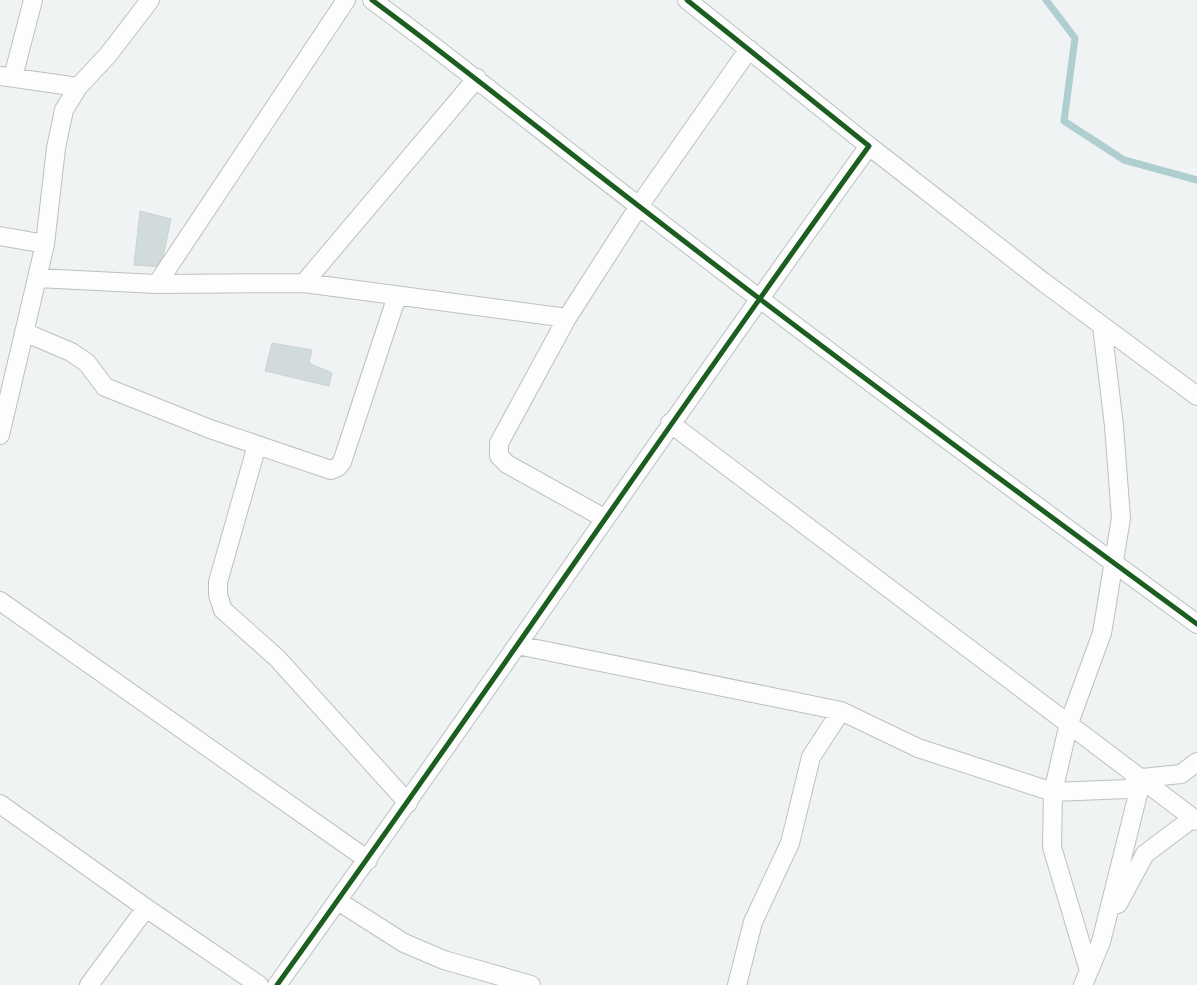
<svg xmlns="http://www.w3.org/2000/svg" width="1197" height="985" viewBox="0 0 1197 985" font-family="Inter,sans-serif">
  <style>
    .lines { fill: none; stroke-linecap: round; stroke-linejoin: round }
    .stream { stroke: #afcecf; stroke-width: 7 }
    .building { fill: #d1dbdb; stroke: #cfd2d3 }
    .street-casing { stroke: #bec0c0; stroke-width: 20 }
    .street { stroke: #fdfdfd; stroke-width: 18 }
    .cycleway-casing { stroke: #fff; stroke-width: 8 }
    .cycleway { stroke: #1b5e20; stroke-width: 5 }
  </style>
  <rect width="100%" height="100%" fill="#eff3f3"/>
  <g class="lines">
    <path class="stream" d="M1046,0L1075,38L1064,121L1124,160L1197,180"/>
  </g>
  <path class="building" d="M140,211L171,219L161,267L134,265Z
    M272,343L312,350L309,363L332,373L329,386L265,371Z"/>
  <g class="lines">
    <defs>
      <path id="street" d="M372,0C463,67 550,138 640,207C823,349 1010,487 1197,624
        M0,76L78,87
        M13,77L33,0
        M869,146L1042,281L1197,396
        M0,236L45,244
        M37,278L157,284L304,283L567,318
        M304,283L477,78
        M157,284L346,0
        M24,332L71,352L87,363L105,387L210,429L331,470L338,467L342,462L397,296
        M670,423L1197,821
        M0,435L45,244L56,148L64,110L78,87L108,55L150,0
        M257,445L218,582V595L223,610L277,658L408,803
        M604,518L507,464L499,456V443L567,318L639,206L749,49
        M0,601L368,860
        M517,645L841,711L918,748L1053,792L1128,789L1142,778L1181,774L1197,762
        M0,804L146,908L259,985
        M338,901L404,943L444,960L531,985
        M1118,904L1145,854L1193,818
        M1089,971L1052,847L1053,792L1069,723L1102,633L1121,518L1114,426L1102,326
        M89,985L146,908
        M277,985C477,708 668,423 869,146L687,0
        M737,985L753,922L790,843L811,757L841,711
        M1083,985L1101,942L1142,778"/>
    </defs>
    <use href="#street" class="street-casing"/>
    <use href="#street" class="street"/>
    <defs>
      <path id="cycleway" d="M372,0C463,67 550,138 640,207C823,349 1010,487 1197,624
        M277,985C477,708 668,423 869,146L687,0"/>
    </defs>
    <use href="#cycleway" class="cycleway-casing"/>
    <use href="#cycleway" class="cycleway"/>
  </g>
</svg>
